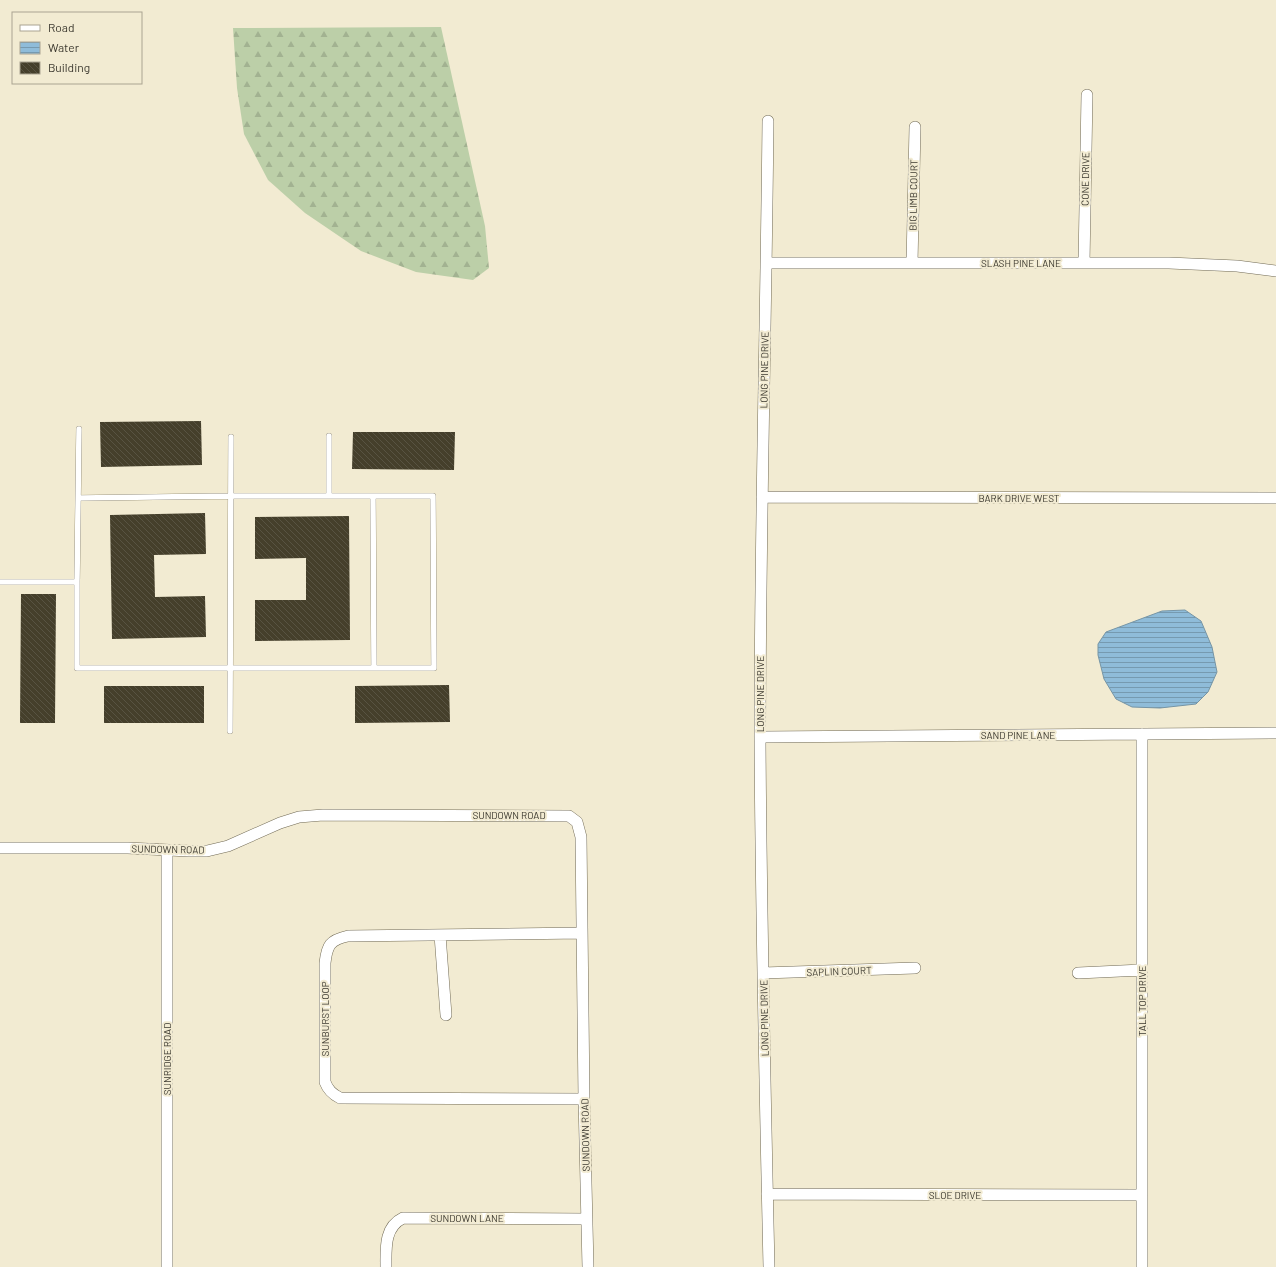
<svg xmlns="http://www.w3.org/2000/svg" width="1276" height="1267" viewBox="0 0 1276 1267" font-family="Barlow,sans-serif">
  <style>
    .forest { fill: url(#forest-firs) }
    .water { fill: url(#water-rules); stroke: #7695a6 }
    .building { fill: url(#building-back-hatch) }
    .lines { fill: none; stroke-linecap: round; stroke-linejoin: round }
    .lane-casing { stroke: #716a55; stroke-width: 6 }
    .street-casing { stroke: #716a55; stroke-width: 12 }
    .lane { stroke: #fff; stroke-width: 5.5 }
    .street { stroke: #fff; stroke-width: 11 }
    .labels { text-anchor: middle; stroke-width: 4; stroke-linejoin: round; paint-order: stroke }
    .street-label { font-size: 10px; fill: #3d3a30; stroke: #f2ebd2 }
  </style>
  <defs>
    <pattern id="forest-firs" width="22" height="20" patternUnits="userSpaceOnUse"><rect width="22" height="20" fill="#bccfa8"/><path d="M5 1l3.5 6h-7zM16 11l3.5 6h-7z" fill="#a2b291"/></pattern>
    <pattern id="water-rules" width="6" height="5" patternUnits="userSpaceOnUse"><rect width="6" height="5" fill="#8fbcd9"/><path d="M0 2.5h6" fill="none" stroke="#769ab0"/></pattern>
    <pattern id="building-back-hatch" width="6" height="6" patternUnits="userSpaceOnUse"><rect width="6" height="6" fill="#453f2b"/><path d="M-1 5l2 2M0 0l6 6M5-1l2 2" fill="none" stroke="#585342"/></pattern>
  </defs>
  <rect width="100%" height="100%" fill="#f2ebd2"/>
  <path class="forest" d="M441,27L485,226L489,268L473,280L416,272L361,251L305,213L268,180L244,134L237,88L233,28Z"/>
  <path class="water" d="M1185,610L1201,621L1212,647L1217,672L1208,692L1196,704L1160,708L1132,707L1116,699L1104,679L1098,655V644L1106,632L1162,611Z"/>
  <path class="building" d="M201,421L202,465L101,467L100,422Z
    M353,432H455L454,470L352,469Z
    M205,513L206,554L154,555L155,597L205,596L206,637L112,639L110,515Z
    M349,516L350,640L255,641V600H306V558L255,559V517Z
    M21,594H56L55,723H20Z
    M449,685L450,722L355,723V686Z
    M104,686H204V723H104Z"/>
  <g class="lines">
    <defs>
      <path id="lane" d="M329,436V496
        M373,496L374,668
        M0,582H77L79,429
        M77,582V668H434L433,496H230L79,498
        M230,731L231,437"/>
      <path id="street" d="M768,121C766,327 760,532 760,737C761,914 765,1090 769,1267
        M766,263H1169L1237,266L1276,271
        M912,263L915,127
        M1084,263L1087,95
        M762,497L1276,498
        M1142,734V1267
        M760,737L1276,733
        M0,848H128L189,851H207L228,846L280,823L299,817L323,815L569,816L577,822L581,837L584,1099L588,1267
        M582,933L348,936C330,940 327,945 325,963V1082C328,1090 332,1094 340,1098L584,1099
        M440,935L446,1015
        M763,973L915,968
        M1078,973L1142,970
        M767,1194L1142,1195
        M167,1267V851
        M386,1267C386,1249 384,1227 403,1218L587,1219"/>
    </defs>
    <use href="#lane" class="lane-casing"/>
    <use href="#street" class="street-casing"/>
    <use href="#lane" class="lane"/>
    <use href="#street" class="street"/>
  </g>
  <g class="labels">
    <g class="street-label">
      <text transform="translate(1085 179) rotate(-89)" y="4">CONE DRIVE</text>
      <text transform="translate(913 195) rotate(-89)" y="4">BIG LIMB COURT</text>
      <text x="1021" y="267">SLASH PINE LANE</text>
      <text transform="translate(764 370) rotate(-89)" y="4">LONG PINE DRIVE</text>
      <text x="1019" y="502">BARK DRIVE WEST</text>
      <text transform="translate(760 694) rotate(-90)" y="4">LONG PINE DRIVE</text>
      <text x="1018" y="739">SAND PINE LANE</text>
      <text x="509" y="819">SUNDOWN ROAD</text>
      <text transform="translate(168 849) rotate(1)" y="4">SUNDOWN ROAD</text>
      <text transform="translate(839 971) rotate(-2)" y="4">SAPLIN COURT</text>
      <text transform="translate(1142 1001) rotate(-90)" y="4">TALL TOP DRIVE</text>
      <text transform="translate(764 1018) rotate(-91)" y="4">LONG PINE DRIVE</text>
      <text transform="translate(325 1019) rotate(-90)" y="4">SUNBURST LOOP</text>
      <text transform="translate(167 1059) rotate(-90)" y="4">SUNRIDGE ROAD</text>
      <text transform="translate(585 1135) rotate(-91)" y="4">SUNDOWN ROAD</text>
      <text x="955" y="1199">SLOE DRIVE</text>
      <text x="467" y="1222">SUNDOWN LANE</text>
    </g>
  </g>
  <rect x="12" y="12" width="130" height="72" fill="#f2ebd2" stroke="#aaa491"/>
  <rect x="20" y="25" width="20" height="6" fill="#ffffff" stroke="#aaa491"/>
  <text x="48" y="32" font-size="12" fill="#3d3a30">Road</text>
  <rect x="20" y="42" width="20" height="12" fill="url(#water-rules)" stroke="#aaa491"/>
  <text x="48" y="52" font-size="12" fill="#3d3a30">Water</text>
  <rect x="20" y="62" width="20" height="12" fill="url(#building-back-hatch)" stroke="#aaa491"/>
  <text x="48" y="72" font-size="12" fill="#3d3a30">Building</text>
</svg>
